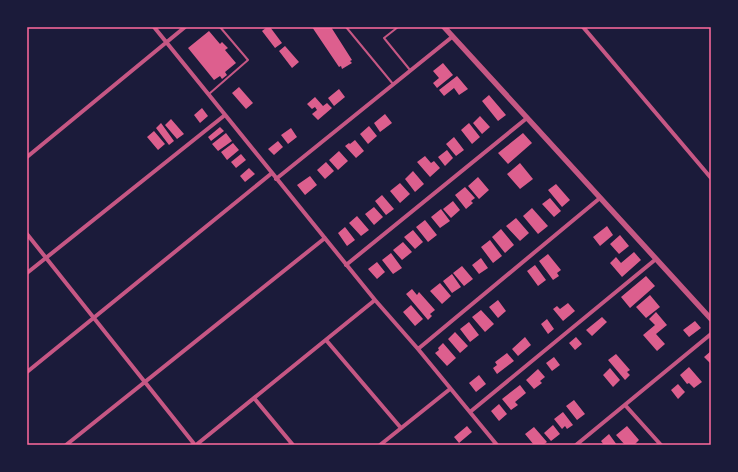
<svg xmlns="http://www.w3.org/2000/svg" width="738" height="472" viewBox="0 0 738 472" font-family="'Work Sans',sans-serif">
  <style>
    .building { fill: #dd5f8e }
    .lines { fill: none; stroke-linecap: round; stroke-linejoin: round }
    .service { stroke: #c65784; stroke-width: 2 }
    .minor { stroke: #c65784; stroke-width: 4 }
    .tertiary { stroke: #c65784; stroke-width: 5.5 }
    .neatline { fill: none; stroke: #ff6b9d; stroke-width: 1.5 }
  </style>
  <rect width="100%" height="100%" fill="#1b1b3a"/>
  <path class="building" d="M267,27H270L282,43L275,48L262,31Z
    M312,27H331L352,60L350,61L352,63L342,69L341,66L339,67Z
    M209,31L220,44L222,42L228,48L225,50L236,63L225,72L227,75L222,79L220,76L214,80L188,48Z
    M285,46L299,62L292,68L279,51Z
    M443,63L453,75L437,88L433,83L439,78L433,71Z
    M457,76L468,89L459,95L454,88L444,96L439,90Z
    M239,87L253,103L246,109L232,93Z
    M339,89L345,97L334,106L328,98Z
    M489,95L506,115L498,121L482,101Z
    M315,97L323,106L327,103L332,108L318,120L312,114L317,110L315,107L312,109L307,104Z
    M202,108L208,116L200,123L194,115Z
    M385,114L392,123L380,132L374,123Z
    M480,116L490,127L482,134L473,123Z
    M171,119L184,134L177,139L165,125Z
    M161,123L174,141L169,145L156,128Z
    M469,123L480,137L472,144L461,130Z
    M369,126L377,136L368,144L360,134Z
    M220,127L224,131L211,141L208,137Z
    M291,128L297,137L288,144L281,135Z
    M154,131L165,144L158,150L147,137Z
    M226,133L232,141L218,151L212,144Z
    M523,133L532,143L508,164L498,153Z
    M454,137L464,150L456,156L446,144Z
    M355,140L364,151L356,158L345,146L349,143L350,144Z
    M278,141L283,147L274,155L268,149Z
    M233,143L239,150L227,160L221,152Z
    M447,150L453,158L445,166L438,157Z
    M339,151L348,161L338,170L329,160Z
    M241,154L246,160L236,168L231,162Z
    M425,156L431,163L434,161L440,168L430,177L417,162Z
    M326,162L334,171L325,179L317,170Z
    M520,163L533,179L520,189L507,174Z
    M249,168L255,174L245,182L240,176Z
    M413,171L424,184L415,192L405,179Z
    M310,176L317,185L305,195L297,185Z
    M478,177L489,190L479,199L468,186Z
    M400,183L410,194L400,203L390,191Z
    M556,184L570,200L562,207L548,190Z
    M465,187L475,198L471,201L473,203L466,209L455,195Z
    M382,195L394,209L386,215L375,201Z
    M550,198L561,211L554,217L542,204Z
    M453,201L460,210L451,218L443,209Z
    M374,207L383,217L374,225L365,214Z
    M532,208L548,226L538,234L523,216Z
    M441,209L450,221L440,228L431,217Z
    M357,216L369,230L361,236L349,223Z
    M516,218L529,233L520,241L506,226Z
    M425,220L437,235L428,242L416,227Z
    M607,226L613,235L600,246L593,237Z
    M345,227L355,240L347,246L338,233Z
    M501,229L514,245L505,253L492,237Z
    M413,230L423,242L415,249L404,237Z
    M620,235L629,246L619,254L610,244Z
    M490,240L502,256L493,263L481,247Z
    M403,242L412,252L402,260L393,250Z
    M634,252L641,260L622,277L610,263L616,257L621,263Z
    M391,253L402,268L393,274L382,260Z
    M548,254L561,270L557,273L559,276L553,280L539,261Z
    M481,258L488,268L479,274L472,265Z
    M377,262L385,272L377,279L368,269Z
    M535,265L546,280L538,286L527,271Z
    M462,266L473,279L464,286L453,273Z
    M452,274L461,287L452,293L443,281Z
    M646,276L655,286L630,308L621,297Z
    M440,283L451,296L442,304L430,291Z
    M412,289L417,295L419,292L435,310L430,314L432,316L428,320L406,294Z
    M650,295L660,307L646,318L636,307Z
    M498,300L506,311L498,318L489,307Z
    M568,303L575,311L563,321L553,309L557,306L560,309Z
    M411,305L423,319L415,326L403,312Z
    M481,310L494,324L485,332L472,317Z
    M656,312L667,325L656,334L665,344L657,351L643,335L655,325L649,319Z
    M602,317L607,322L592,336L586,330Z
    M547,319L554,329L548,334L541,324Z
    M695,321L701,328L689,337L683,330Z
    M469,322L479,335L470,342L460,329Z
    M455,332L468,346L460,353L448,339Z
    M525,337L531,345L518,356L512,349Z
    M576,337L582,344L575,350L569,343Z
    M443,343L456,358L447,366L435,353L439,350L438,348Z
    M711,351V364L704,357Z
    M507,353L514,361L497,374L493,368L497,365L495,362Z
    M616,354L630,370L627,372L630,375L625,380L608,360Z
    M554,357L560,365L552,371L546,363Z
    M689,367L702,382L694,388L689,383L687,384L680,375Z
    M610,368L620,380L613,387L603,375Z
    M538,369L545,377L540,381L542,383L534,389L526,380Z
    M479,375L486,384L476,392L469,383Z
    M678,384L685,392L678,399L671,390Z
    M520,385L526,393L515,402L518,405L511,410L502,399Z
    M574,400L585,414L577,420L566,406Z
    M499,404L507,414L499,421L491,411Z
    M563,412L573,425L567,429L565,426L562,429L554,419Z
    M553,425L560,434L551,441L544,433Z
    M467,426L472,432L459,443L454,437Z
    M627,426L639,440L634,445H625L616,435Z
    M534,427L547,442L543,445H534L525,434Z
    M609,434L617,445H604L601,441Z"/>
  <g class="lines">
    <path class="service" d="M346,27L393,84
      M398,27L384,38L410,70
      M209,94L248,60L220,27"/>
    <path class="minor" d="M154,27L375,300L418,349L497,445
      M583,27L711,178
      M27,157L185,27
      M276,179L452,37
      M27,234L195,445
      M346,265L527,118
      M27,273L225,115
      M326,340L401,428
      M418,349L600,198
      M27,372L272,173
      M254,398L293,445
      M625,405L661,445
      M470,412L656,259
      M66,445L325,238
      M196,445L375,300
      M380,445L450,389
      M576,445L711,334"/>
    <path class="tertiary" d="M444,27L711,319"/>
  </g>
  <rect width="738" height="472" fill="none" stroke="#1b1b3a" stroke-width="56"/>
  <rect x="28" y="28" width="682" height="416" class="neatline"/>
</svg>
